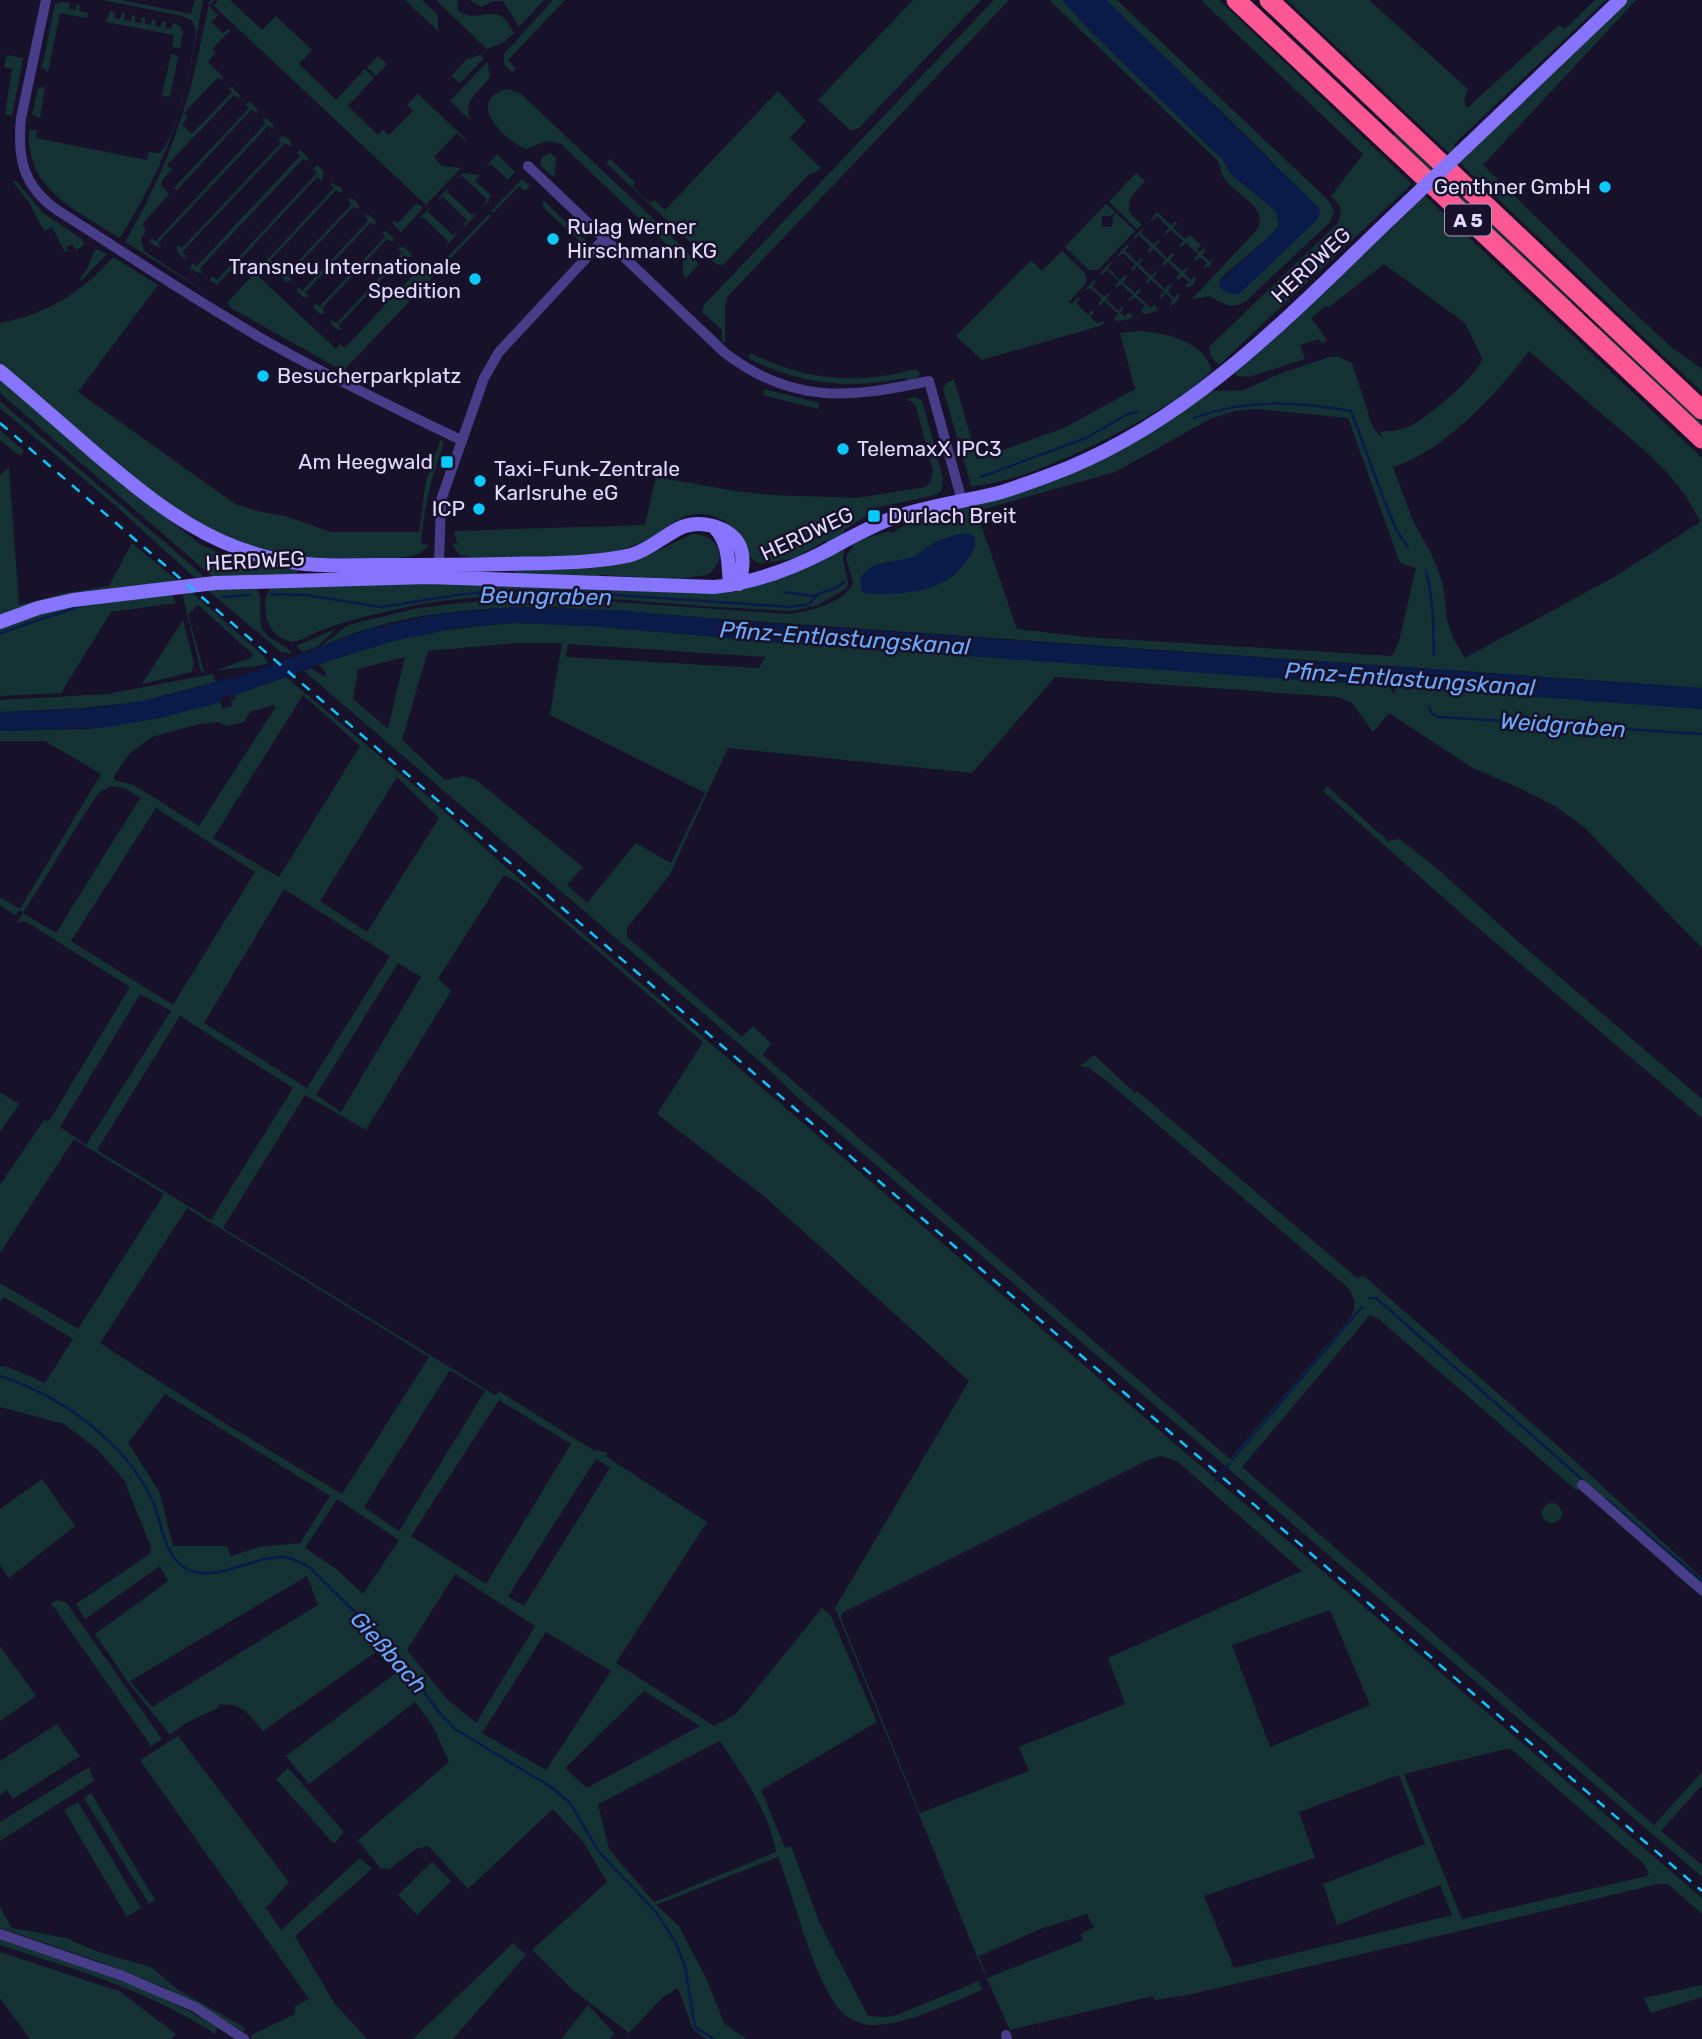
<svg xmlns="http://www.w3.org/2000/svg" width="1702" height="2039" viewBox="0 0 1702 2039" font-family="Rubik,sans-serif">
  <style>
    .green { fill: #143234; fill-rule: evenodd }
    .water { fill: #0b1b49 }
    .lines { fill: none; stroke-linecap: round; stroke-linejoin: round }
    .stream { stroke: #0b1b49; stroke-width: 2.5 }
    .street { stroke: #483d89; stroke-width: 10 }
    .secondary { stroke: #8673fe; stroke-width: 14 }
    .highway { stroke: #fd5794; stroke-width: 19 }
    .rail { stroke: #08c9fd; stroke-width: 2.5; stroke-dasharray: 10 9; stroke-linecap: butt }
    .secondary-bridge { stroke: #8673fe; stroke-width: 14 }
    .poi-dot { fill: #08c9fd; stroke: #18112a; stroke-width: 2.5 }
    .labels { text-anchor: middle; stroke-width: 5; stroke-linejoin: round; paint-order: stroke }
    .shield { fill: #18112a; stroke: #a69ebf; stroke-width: 2 }
    .shield-label { font-size: 19px; font-weight: bold; fill: #e3dbff }
    .poi-label { font-size: 21px; fill: #e3dbff; stroke: #18112a; text-anchor: start }
    .street-label { font-size: 21px; fill: #e3dbff; stroke: #18112a }
    .water-label { font-size: 23px; font-style: italic; fill: #6aa9fe; stroke: #18112a }
  </style>
  <rect width="100%" height="100%" fill="#18112a"/>
  <path class="green" d="M103,0H121L191,14L195,0H203C194,48 186,96 169,142C156,175 139,207 120,238C76,209 26,191 29,130H37L36,138L147,160L149,152L160,153C176,140 194,52 196,29L191,20L182,16Z
    M210,0H214L209,6L218,15L211,22L223,33L228,29L230,31L212,49L216,53L208,62L223,77V80L217,78L184,113L188,117L182,125L192,134L232,92L228,88L233,87L240,96L239,98L234,95L167,165L172,170L162,180L161,185L169,194L142,225L146,229L141,240L144,251L210,295L125,242C152,196 172,150 187,100C197,67 202,33 210,0Z
    M218,0H230L262,30L276,16L312,50L299,64L336,100L365,69L374,78L348,106L378,135L383,130L389,135L413,111L407,105L418,94L466,139L465,140L457,133L434,157L442,166L461,168L426,205L214,6Z
    M405,0H422L438,15V31Z
    M436,0H458L457,9C472,25 490,6 504,18C508,22 511,29 514,33L504,42L487,49Z
    M470,0H544L519,27L503,1H494L481,7Z
    M553,0H565L508,60L516,69L512,73L504,64V54Z
    M913,0H981L859,128L851,131L818,100Z
    M994,0H1009L728,296L725,305V343L722,341V330L702,312L704,305Z
    M1049,0H1062L1069,5L1089,30L1222,159L1232,175L1276,211L1279,224L1274,232L1222,277L1219,282L1220,287L1317,220L1268,157L1106,0H1117L1329,201L1334,211L1330,222L1245,302C1231,310 1222,303 1209,296L1191,300L1256,231C1271,207 1235,195 1224,178C1221,173 1220,166 1218,161Z
    M1201,0H1219L1412,184L1219,365L1211,357L1209,347L1337,224C1343,212 1342,205 1331,196L1363,154Z
    M1287,0H1369L1468,89L1464,101L1467,108L1559,25L1565,29L1595,0H1606L1453,145L1465,156L1626,0H1636L1483,165L1628,307L1671,347L1702,369V392Z
    M62,2L70,3L69,9L75,10L77,4L80,5L79,11L88,13L87,18L60,13L48,72L42,68L55,4Z
    M110,11L115,12L114,18L120,19L122,13L125,14L124,20L131,21L132,15L135,16V22L141,23L142,17L145,18V24L151,25L152,19L156,20L155,26L161,27L162,21L166,22L165,28L171,29L173,23L180,26L183,32L180,48L172,47L174,35L106,22Z
    M171,54L178,56L170,97L162,96Z
    M7,55L23,58L12,116L5,114L12,69L4,67Z
    M480,55L484,58L460,83L451,76L467,59Z
    M378,56L387,64L376,76L367,67Z
    M487,62L490,76C481,92 462,99 470,120L450,101Z
    M45,87L40,118L32,115L38,88Z
    M507,89L521,94L656,221L699,264L686,278L683,275V260L561,144L547,141L526,149C504,141 464,100 507,89Z
    M778,91L806,121L790,138L821,168L816,172L809,174L723,265L716,264L705,256L606,163L610,159L635,182L632,186L650,203L654,200L665,210Z
    M250,102L257,109V113L251,110L177,190L174,188L249,108L245,104Z
    M263,119H267L274,125L273,129L268,126L158,243L162,249L150,243L151,238L156,241L265,124Z
    M1395,132L1572,301L1570,303L1393,135Z
    M284,136L291,141V146L285,143L182,252L186,256L184,259L177,251V245L182,248L281,143L278,138Z
    M300,150L308,157V161L303,159L200,268L202,274L190,269L192,263L197,266L300,156L297,152Z
    M550,153L556,158L555,174L553,177L540,165L542,157Z
    M497,154L515,172L503,185L507,179L491,164L485,168Z
    M318,166L324,172L322,181L317,177L217,285L210,281L212,276L217,280L317,173L313,168Z
    M463,173L480,175L475,181L491,195L486,205L484,204L487,199L462,176L457,179Z
    M1136,173L1145,181C1136,191 1126,199 1130,213L1142,225L1137,229L1109,202Z
    M522,179L530,186L525,191L519,186L493,213L491,211Z
    M16,181L43,213L82,239L84,245L76,250L72,244L66,247L68,251L65,252L52,227L44,231L28,201L13,182Z
    M332,183L342,188V193L336,190L271,260L275,265L272,266L268,264L258,276L336,349L340,344L345,348L384,306L381,303L389,293L393,296L420,269L416,263C424,262 428,271 437,268L489,214L491,216L343,371L231,308L227,303L334,188L330,184Z
    M450,186L447,192L472,215L478,212L465,226L463,225L467,220L443,197L437,200Z
    M1424,195L1702,458V688L553,607C475,607 390,613 319,648L348,625L418,608L490,600L574,599L786,614C808,612 836,605 851,588L853,582L846,557L856,541L890,531L891,533L896,532L895,530L918,519L941,514V512L1008,495L1211,391L1244,390L1279,374L1329,357L1337,356L1352,363L1373,428L1382,438L1380,432C1392,431 1402,430 1412,425C1428,417 1480,374 1482,358L1465,323L1384,264L1329,307L1325,306L1311,318L1327,340L1322,344L1319,339L1300,345L1305,359L1249,377L1237,376L1235,372ZM1529,351C1554,372 1578,394 1603,415C1640,447 1680,476 1700,522L1614,577L1465,658L1453,638L1447,620L1443,584L1432,555L1413,521L1393,467C1442,453 1499,392 1529,351ZM1256,409L1348,418L1400,563L1416,568L1399,641L1392,656L1085,637L1017,629L980,522L981,513L984,509L1115,472L1210,419L1235,411Z
    M348,199H353L358,204L359,209L353,207L288,276L292,280L286,282L280,275L281,271L286,274L351,205Z
    M543,200L586,241V247L543,207Z
    M417,203L423,208L401,232L393,224V220L398,223Z
    M1106,204L1115,212L1111,216H1102V227H1112L1113,217L1116,213L1135,231L1098,270H1089L1065,247Z
    M431,206L428,212L453,235L459,232L445,247L448,241L423,217L418,220Z
    M1157,212L1171,225L1176,221L1177,223L1173,228L1185,239L1190,235L1201,245L1197,250L1200,252L1204,248L1206,250L1202,255L1209,261L1214,257L1209,267L1203,268L1207,263L1200,257L1196,261L1194,259L1198,254L1186,243L1181,247L1179,246L1183,241L1171,230L1167,234L1165,232L1169,228L1157,216L1152,221L1151,219Z
    M365,215H369L375,220L376,225L370,223L305,293L309,297H303L297,291L298,287L302,291L368,221Z
    M1144,227L1141,233L1153,244L1158,240L1160,242L1155,246L1167,258L1172,253L1174,255L1170,260L1182,271L1187,267L1188,269L1184,273L1191,280L1196,276L1195,282L1190,287H1185L1189,282L1182,276L1178,280L1176,278L1180,274L1168,262L1163,266L1162,265L1165,260L1154,249L1149,253L1147,251L1151,247L1139,235L1135,239L1133,238Z
    M386,231L394,238L393,242L387,239L322,308L325,313L320,314L314,308V304L320,306L385,237L382,232Z
    M1127,244L1129,246L1125,251L1137,262L1141,258L1143,259L1139,264L1151,276L1156,271L1157,273L1153,278L1165,289L1170,284L1172,286L1168,291L1174,298L1179,293C1180,299 1175,306 1169,305L1173,300L1166,293L1161,298L1160,296L1164,291L1151,280L1147,284L1145,282L1149,278L1137,266L1133,271L1131,269L1135,264L1123,253L1118,257L1117,256Z
    M404,247L411,254L410,258L404,255L339,325L342,330L337,329L331,324V320L337,323L402,253L398,248Z
    M95,249L107,254L81,281L80,278L87,269Z
    M1062,251L1085,273L1087,282L1069,302L1072,304L1078,297L1080,299L1076,303L1088,315L1092,310L1094,312L1090,317L1097,323L1104,321L1103,325L982,360L956,336L1031,260L1042,271Z
    M113,257L158,285L78,392L235,504L257,511L285,516L331,532H419L426,481L441,439L444,443C431,478 424,507 421,544L429,545C416,562 383,558 363,558C321,560 283,557 242,544C201,531 168,504 134,477C88,441 44,402 0,364V323C46,314 82,293 113,257Z
    M1111,262L1112,263L1108,268L1120,280L1125,275L1127,277L1123,282L1135,293L1139,289L1141,290L1137,295L1151,308L1155,304L1158,311L1144,314L1141,311L1145,306L1135,297L1130,301L1129,300L1133,295L1121,284L1116,288L1115,286L1119,281L1107,270L1102,275L1100,273Z
    M1094,280L1096,281L1092,286L1104,297L1108,293L1110,294L1106,299L1118,311L1123,306L1124,308L1120,313L1125,317L1129,312L1132,316L1131,319L1117,321L1114,319L1118,314L1104,301L1100,306L1098,304L1102,299L1090,288L1084,291Z
    M1599,327L1702,422V427L1597,328Z
    M1142,331C1167,333 1204,342 1212,370C1176,410 1025,486 971,486L943,389L946,383L954,379L977,459L1064,428L1135,389L1120,333Z
    M750,353C807,381 855,385 916,369L920,374L918,378L908,381L905,378C849,390 799,384 748,358Z
    M0,377L150,505L200,544L219,553L248,556L298,568L297,575L214,578L0,393Z
    M764,389L819,403L818,409L763,395Z
    M915,397L922,400L943,478L941,491L935,495L875,508L876,510L844,530V534L828,543L825,541L795,558L760,564C739,554 740,524 713,516C687,509 675,522 655,535C646,541 636,545 626,548C592,560 554,556 519,557C500,557 479,560 460,555L452,545L457,544L454,531L645,525L656,477L736,491L771,495L857,498L925,487L930,483L933,471L916,407L911,401L905,400Z
    M0,401L205,577L195,578L117,507L0,408Z
    M0,430L24,451L20,456L0,440Z
    M9,467L19,605L66,593L109,586L132,543L178,581L0,616V475Z
    M692,534C719,534 730,559 707,575L678,579L601,575L600,578L514,573L515,567L645,557Z
    M845,548C839,565 851,575 847,588L818,605L792,611C759,609 725,608 691,605C599,598 508,588 416,605C384,612 349,619 319,631C310,635 298,643 289,641C265,636 258,601 273,585L419,582L694,593Z
    M255,587C265,597 256,617 263,630C269,641 287,644 292,654L281,652L205,588Z
    M181,589H188L265,657L264,658L269,663L258,666L217,670L251,658L253,654L198,605L188,614L204,672H201Z
    M171,591L176,603L111,612L61,693L0,696V626L53,608Z
    M183,620L194,663L192,672L142,684Z
    M516,623L592,626L772,642L1306,679L1388,686L1394,694L1395,686L1702,709V948L1584,827L1553,805L1515,786L1471,767L1389,713L1373,732L1352,703L1338,697L1055,677L972,773L728,748L669,876L627,928V937L742,1037L753,1026L771,1043L763,1055L1230,1459L1352,1316C1356,1305 1355,1299 1348,1288L1108,1082L1089,1068L1080,1066L1094,1055L1135,1093L1137,1091L1358,1279L1363,1275L1575,1461L1702,1578V1597L1674,1573L1680,1567L1585,1485L1576,1490L1380,1320L1370,1315L1242,1467L1654,1825L1702,1772V1785L1661,1831L1702,1865V1877L796,1096L766,1067L304,671L311,668L325,677L326,673L319,665C380,639 449,627 516,623ZM515,643H562L550,715L705,793L671,863L636,843L587,903L567,885L583,867L476,780L463,776L445,780L402,740L428,651ZM568,644L765,657L759,668L566,657ZM405,657L388,728H387L353,699L358,669Z
    M336,629L318,646L303,652L296,646Z
    M213,674L216,682L138,702L82,708L0,712V700L107,694Z
    M286,677L433,801L499,861L1702,1898V1914L1668,1884H1658L1188,1995L1155,2000L1153,1996L1010,2030L978,1959L835,1608L969,1381L764,1196L657,1114L703,1042L518,882L504,875L438,979L451,991L366,1130L305,1095L223,1228L495,1395L499,1391L593,1450L607,1452V1457L707,1522L616,1663L714,1726L736,1714L822,1608L831,1616L877,1722L761,1790L785,1848L791,1846L820,1924L868,2016L886,2017L897,2015L979,1981L982,1990C950,2003 909,2024 875,2025C865,2026 853,2021 845,2015C815,1989 794,1895 778,1857L656,1905L679,1926L706,1978L724,2023L746,2039H706L693,2029L678,1988L662,1998L629,2033L572,1989L532,1950L607,1882L584,1843L553,1809L468,1889L428,1846L416,1849L389,1869L380,1868L358,1840L449,1762L433,1726L415,1702L309,1784L286,1756L396,1673L382,1648L263,1731C248,1714 242,1702 218,1705V1708L188,1722L170,1735L128,1682L95,1634L168,1581L160,1566L85,1619L76,1604L151,1553V1547L124,1480L97,1449L64,1424L0,1407V1366L8,1367L45,1383L73,1339L4,1297L0,1302V1283L78,1329L164,1194L74,1139L0,1253V1185L44,1120L48,1121L51,1118L130,987L25,921L17,923L23,913L20,910L15,915L0,905V897L20,909L101,774L45,741H0V731L89,729L159,718L220,702L223,709L232,706L231,701L236,699L235,695ZM303,695L360,746L279,877L213,838ZM274,705L275,708L199,826L134,785L114,780V776L130,753L152,737L199,724L217,722L227,726L244,722L250,712ZM397,777L439,818L367,932L320,901ZM111,786L125,788L140,798L56,933L23,913L94,799L101,791ZM156,808L255,872L173,1005L71,941ZM284,889L390,956L307,1088L204,1023ZM398,963L421,977L341,1112L316,1095ZM140,994L171,1011L86,1145L60,1127ZM180,1016L293,1088L211,1220L97,1150ZM187,1208L429,1357L342,1494L221,1421L100,1343ZM450,1370L485,1391L399,1531L364,1507ZM165,1394L330,1496L300,1543L260,1547L231,1556L227,1546H173L159,1491L128,1443ZM499,1400L571,1444L486,1584L411,1536ZM1162,1456L1177,1461L1302,1571L1108,1658L1125,1704L1019,1747L1029,1771L920,1813L841,1618L842,1613L1148,1460ZM596,1459L610,1468L524,1606L508,1596ZM337,1499L399,1540L363,1594L335,1568L305,1548ZM455,1574L535,1626L476,1723L445,1697L407,1650ZM307,1576L318,1605L152,1707L130,1681ZM1330,1610L1370,1705L1270,1747L1232,1645ZM546,1632L611,1671L546,1770L482,1733ZM644,1691L700,1726L587,1788L565,1768ZM720,1741C743,1776 769,1811 776,1852L654,1902L609,1849L598,1804ZM1510,1748L1644,1864L1649,1873L1647,1876L1462,1919L1404,1774ZM1399,1775L1425,1844L1323,1884L1337,1925L1440,1885L1452,1915L1234,1968L1204,1896L1315,1858L1299,1812ZM1087,1914L1094,1927L1081,1934L1083,1940L987,1978L979,1956L1043,1928Z
    M1327,786L1388,841L1399,839L1439,870L1513,937L1702,1099V1118L1463,915L1323,791Z
    M0,1092L19,1104L0,1132Z
    M42,1479L75,1526L9,1578L0,1565V1509Z
    M1542 1513a10 10 0 1 1 20 0a10 10 0 1 1-20 0Z
    M58,1600L66,1602L162,1739L151,1746L51,1603Z
    M0,1646L36,1696L0,1721Z
    M57,1724L80,1756L13,1799L7,1790L0,1795V1761Z
    M178,1736L289,1882L266,1908L281,1930L360,1858L372,1869L295,1936L334,2003L367,2039H252L250,2036L295,2014V2006L309,1999L140,1760Z
    M89,1767L94,1781L0,1841V1822Z
    M288,1768L344,1832L334,1844L276,1779Z
    M91,1793L155,1900L149,1904L84,1798Z
    M78,1802L141,1908L127,1917L64,1810Z
    M432,1862L451,1881L417,1915L398,1895Z
    M0,1907L12,1928L66,1938L98,1952L151,1967L177,1989L245,2028L243,2031L163,1987L95,1960L0,1928Z
    M0,1938L147,1990L218,2026L215,2034C150,1991 74,1969 0,1945Z
    M513,1943L526,1955L453,2039H413Z
    M0,1952L119,1991L176,2034L171,2039H30L0,1998Z
    M1702,1985V1997L1651,2013L1644,1998Z
    M588,2005L614,2033L610,2039H561Z"/>
  <path class="water" d="M1062,0H1106L1319,208L1320,214L1317,220L1238,295L1225,292L1220,287L1219,282L1274,232L1279,224L1276,211L1232,175L1222,159L1089,30Z
    M968,533L975,538C976,548 971,555 965,563C943,594 902,594 868,594L862,592L860,580C869,559 895,563 913,557C918,555 922,551 927,547C940,538 953,535 968,533Z
    M512,607L618,610L765,623L1702,688V709L772,642L592,626L516,623L462,627L394,641L329,661L230,697L229,694L221,697L222,701L215,704L159,718L107,727L0,731V712C47,711 95,710 141,701C171,695 201,687 230,678L233,679L369,629L439,614Z"/>
  <g class="lines">
    <path class="stream" d="M1194,418C1248,398 1295,402 1351,411L1384,500L1397,531L1408,547
      M981,477L1086,438L1128,414L1137,412
      M1426,571C1434,603 1433,624 1434,655
      M835,588L844,582
      M784,592L812,596L836,588
      M271,594L306,595L381,607L464,594L501,591H559L791,607L809,604L818,594
      M222,597L250,595
      M0,633L83,605
      M1429,707L1432,714L1440,717L1702,734
      M1370,1298H1376L1584,1481
      M0,1376C61,1396 126,1442 153,1502C162,1523 163,1554 185,1568C213,1585 255,1555 284,1557C293,1558 301,1563 309,1567L393,1649L437,1710L455,1729L551,1787L570,1803L599,1852L656,1912L676,1943L685,1967L695,2027L714,2039
      M1232,1460L1362,1307
      M1215,1482L1229,1464
      M1606,1499L1702,1581"/>
    <path class="street" d="M46,0L21,118C17,158 23,186 57,210C130,256 200,304 275,346C336,380 398,410 461,440
      M528,166L725,353C793,405 851,398 929,381L962,501
      M439,565L441,500L484,378L499,352L604,239
      M1582,1485L1702,1590
      M0,1934L123,1976L195,2007L244,2039
      M1006,2035L1007,2039"/>
    <path class="secondary" d="M1466,147L1620,0
      M0,371C32,398 64,426 96,454C158,506 214,552 297,563C324,567 350,565 377,565C419,565 462,565 504,564C542,563 594,564 631,555C650,550 664,535 682,527C692,523 702,523 713,526C743,535 747,555 739,584
      M715,528C730,544 728,564 730,585
      M0,622L38,608L73,600L215,583L428,577L714,587C753,583 789,570 824,552C846,540 867,528 890,519C925,506 962,502 998,493C1022,486 1045,477 1068,468C1204,412 1303,301 1408,202"/>
    <path class="highway" d="M1236,0L1702,439
      M1269,0L1702,410"/>
    <path class="rail" d="M0,423L1702,1891"/>
    <path class="secondary-bridge" d="M1408,202L1466,147"/>
  </g>
  <g class="poi-dot">
    <circle cx="1605" cy="187" r="7"/>
    <circle cx="553" cy="239" r="7"/>
    <circle cx="475" cy="279" r="7"/>
    <circle cx="263" cy="376" r="7"/>
    <circle cx="843" cy="449" r="7"/>
    <rect x="440" y="455" width="14" height="14" rx="3.5"/>
    <circle cx="480" cy="481" r="7"/>
    <circle cx="479" cy="509" r="7"/>
    <rect x="867" y="509" width="14" height="14" rx="3.5"/>
  </g>
  <g class="labels">
    <rect class="shield" x="1445" y="204.5" width="46" height="31" rx="5"/>
    <g class="shield-label">
      <text x="1468" y="227">A 5</text>
    </g>
    <g class="poi-label">
      <text x="1591" y="194" text-anchor="end">Genthner GmbH</text>
      <text x="567" y="234">Rulag Werner<tspan x="567" dy="24">Hirschmann KG</tspan></text>
      <text x="461" y="274" text-anchor="end">Transneu Internationale<tspan x="461" dy="24">Spedition</tspan></text>
      <text x="277" y="383">Besucherparkplatz</text>
      <text x="857" y="456">TelemaxX IPC3</text>
      <text x="433" y="469" text-anchor="end">Am Heegwald</text>
      <text x="494" y="476">Taxi-Funk-Zentrale<tspan x="494" dy="24">Karlsruhe eG</tspan></text>
      <text x="465" y="516" text-anchor="end">ICP</text>
      <text x="888" y="523">Durlach Breit</text>
    </g>
    <g class="street-label">
      <text transform="translate(1311 265) rotate(-43)" y="7">HERDWEG</text>
      <text transform="translate(807 534) rotate(-25)" y="7">HERDWEG</text>
      <text transform="translate(255 561) rotate(-3)" y="7">HERDWEG</text>
    </g>
    <g class="water-label">
      <text transform="translate(546 596) rotate(1)" y="8">Beungraben</text>
      <text transform="translate(845 638) rotate(4)" y="8">Pfinz-Entlastungskanal</text>
      <text transform="translate(1410 679) rotate(4)" y="8">Pfinz-Entlastungskanal</text>
      <text transform="translate(1563 725) rotate(4)" y="8">Weidgraben</text>
      <text transform="translate(389 1652) rotate(48)" y="8">Gießbach</text>
    </g>
  </g>
</svg>
